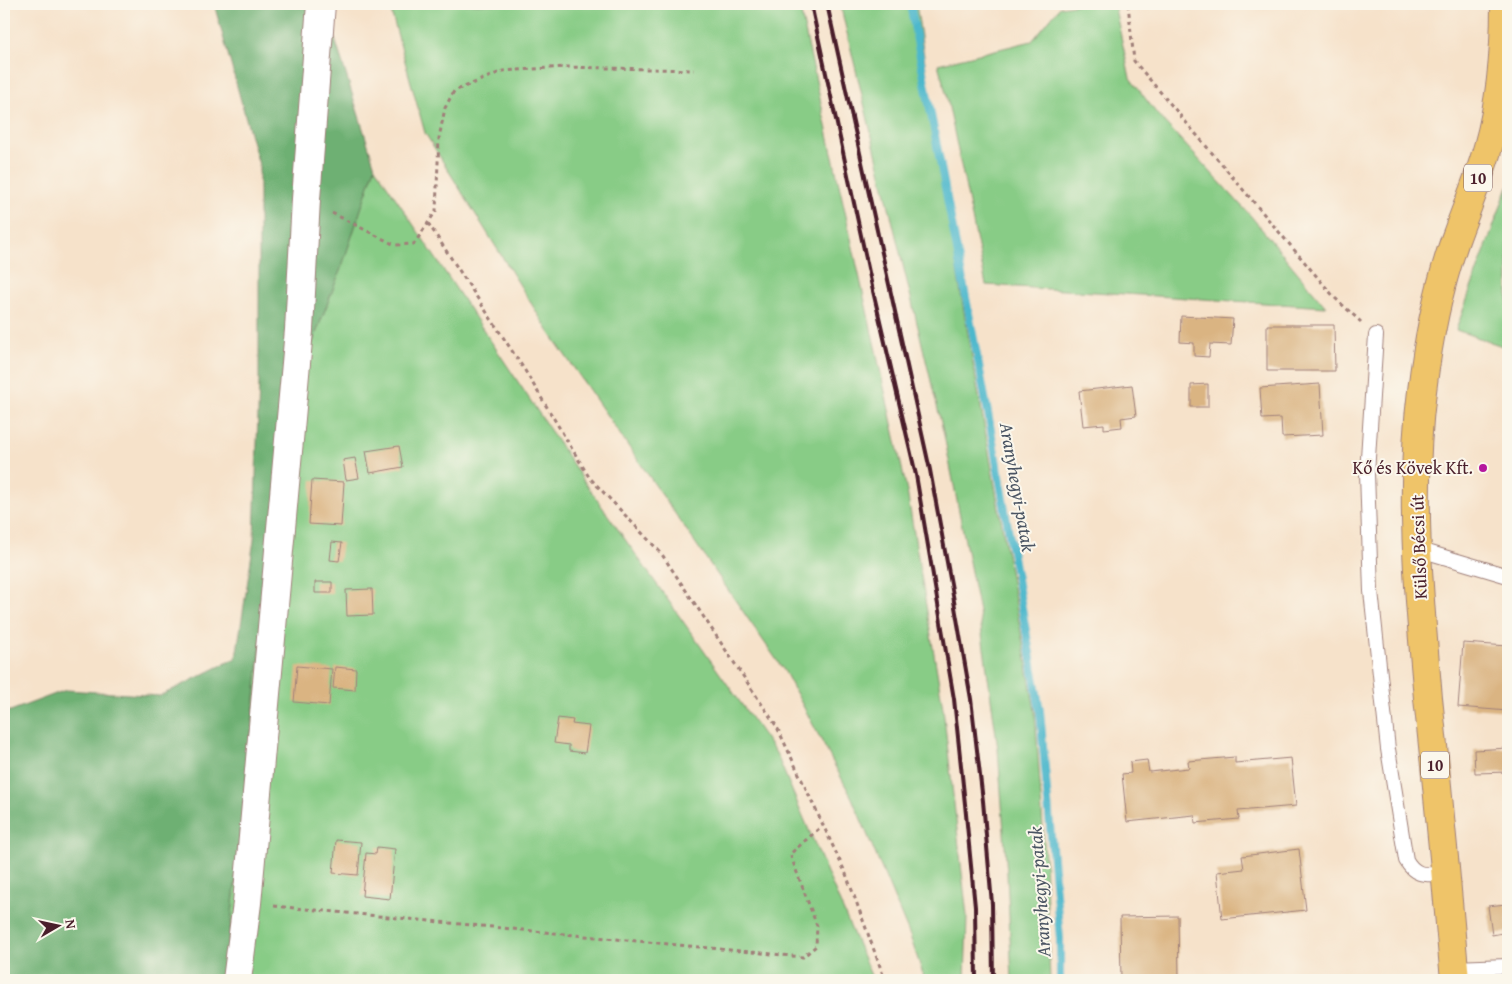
<svg xmlns="http://www.w3.org/2000/svg" width="1512" height="984" viewBox="0 0 1512 984" font-family="'Gentium Book Plus',serif">
  <style>
    .green { fill: #88cc86; stroke: #697658 }
    .forest { fill: #6eb073; stroke: #5c684f }
    .lines { fill: none; stroke-linecap: round; stroke-linejoin: round }
    .stream { stroke: #4eb8cc; stroke-width: 8 }
    .building { fill: #dab482 }
    .lane-casing { stroke: #a0807a; stroke-width: 16 }
    .street-casing { stroke: #a0807a; stroke-width: 30 }
    .primary-casing { stroke: #a0807a; stroke-width: 30 }
    .path { stroke: #a0807a; stroke-width: 3; stroke-dasharray: 4 4; stroke-linecap: butt }
    .lane { stroke: #fff; stroke-width: 14 }
    .street { stroke: #fff; stroke-width: 28 }
    .primary { stroke: #efc469; stroke-width: 28 }
    .rail { stroke: #4a1f2b; stroke-width: 4 }
    .poi-dot { fill: #b5179e; stroke: #fbf7ec; stroke-width: 2 }
    .labels { text-anchor: middle; stroke-width: 4; stroke-linejoin: round; paint-order: stroke }
    .shield { fill: #fbf7ec; stroke: #7f6065; stroke-width: 1 }
    .shield-label { font-size: 16px; font-weight: bold; fill: #4a1f2b }
    .poi-label { font-size: 18px; fill: #4a1f2b; stroke: #fbf7ec; text-anchor: end }
    .street-label { font-size: 18px; fill: #4a1f2b; stroke: #fbf7ec }
    .water-label { font-size: 19px; font-style: italic; fill: #4b5563; stroke: #fbf7ec }
  </style>
  <rect width="100%" height="100%" fill="#fbf7ec"/>
  <filter id="ink" filterUnits="userSpaceOnUse"><feTurbulence type="fractalNoise" baseFrequency=".02" numOctaves="2"/><feDisplacementMap in="SourceGraphic" scale="10" xChannelSelector="R" yChannelSelector="G"/><feConvolveMatrix kernelMatrix="1 2 1 2 8 2 1 2 1" color-interpolation-filters="sRGB"/></filter>
  <filter id="wash" filterUnits="userSpaceOnUse"><feTurbulence type="fractalNoise" baseFrequency=".0096" numOctaves="4" result="noise"/><feDisplacementMap in="SourceGraphic" scale="20" xChannelSelector="R" yChannelSelector="G"/><feGaussianBlur stdDeviation="1.12" result="paint"/><feColorMatrix in="noise" values="0 0 0 0 0 0 0 0 0 0 0 0 0 0 0 0 0 1.4 0 .05"/><feComposite in="paint" operator="in"/></filter>
  <g filter="url(#wash)">
    <rect width="100%" height="100%" fill="#f6e2ca"/>
    <path class="green" d="M389,4H799L907,491L943,708L967,916L965,980H925L910,936L852,798L785,672L549,332L425,133Z
      M840,4H916L960,289L1035,711L1045,857L1050,980H1012L1007,874L998,749L979,612L944,435Z
      M1080,4H1114L1130,78L1157,114L1250,215L1326,307L986,285L946,93L938,64L1032,41L1060,7Z
      M375,167L586,484L776,753L873,980H225L285,414L343,263Z
      M1508,186V348L1456,330Z"/>
    <path class="forest" d="M214,4H324L375,167L343,263L285,414L225,980H4V717L5,713L66,690L160,696L236,658L254,540L259,380V165Z"/>
    <g class="lines">
      <path class="stream" d="M910,4L988,413L1040,711L1060,939V980"/>
    </g>
    <g id="blocks">
      <path class="building" d="M1181,316L1233,319L1231,345L1210,344L1209,357L1194,356V343L1180,342Z
        M1267,325H1334L1335,371H1267Z
        M1208,384V407H1191V385Z
        M1320,384L1323,435L1282,437L1281,418L1262,419L1260,388Z
        M1132,385L1136,416L1121,418L1122,427L1104,429V424L1083,426L1079,391Z
        M399,446L403,467L370,473L366,451Z
        M355,458L359,478L346,480L343,460Z
        M312,480L344,482L341,526L309,524Z
        M332,542L342,543L339,561L330,560Z
        M315,582H332V593H315Z
        M372,589L373,615L347,616L346,590Z
        M1463,643L1508,646V711L1458,707Z
        M297,666L332,669L329,705L294,702Z
        M335,667L356,669L355,690L333,688Z
        M558,718L573,720L572,724L589,726L585,753L569,751V745L554,743Z
        M1508,748V772L1475,773L1474,750Z
        M1235,757V763L1291,758L1296,806L1238,811L1239,819L1195,823L1194,815L1127,822L1122,774L1131,773L1130,762L1147,760L1149,772L1189,768L1188,761Z
        M336,840L361,842L358,875L333,873Z
        M377,847L395,849L390,899L362,896L366,853L376,854Z
        M1299,849L1306,910L1222,919L1217,872L1244,869L1242,856Z
        M1506,904L1508,932L1492,935L1488,906Z
        M1178,916L1179,979L1121,980L1120,917Z"/>
    </g>
  </g>
  <g filter="url(#ink)">
    <use href="#blocks" fill-opacity="0" stroke="#a0807a" stroke-width="1"/>
    <g class="lines">
      <defs>
        <path id="lane" d="M1376,335L1367,473L1371,591L1388,749L1406,860C1416,878 1427,874 1445,874
          M1417,549L1508,576
          M1454,968L1508,966"/>
        <path id="street" d="M237,980L247,903L299,330L306,199L321,4"/>
        <path id="primary" d="M1455,980C1447,886 1438,792 1428,698C1419,597 1409,492 1422,391C1428,340 1438,289 1455,240C1466,209 1479,179 1488,147C1501,101 1505,51 1505,4"/>
      </defs>
      <use href="#lane" class="lane-casing"/>
      <use href="#street" class="street-casing"/>
      <use href="#primary" class="primary-casing"/>
      <path class="path" d="M1128,4L1134,61L1335,298L1361,322
        M332,213L395,245L414,244L436,211L439,138L445,108L454,91L503,71L565,67L694,70
        M428,223L524,369L589,477L661,553L777,727L846,874L885,980
        M274,906L803,957L816,946L817,926L790,854L823,825"/>
      <use href="#lane" class="lane"/>
      <use href="#street" class="street"/>
      <use href="#primary" class="primary"/>
      <path class="rail" d="M811,4L873,291L916,475L954,699L965,804L975,907L976,980
        M827,4L930,470L951,584L971,699L983,801L992,904L993,980"/>
    </g>
  </g>
  <circle class="poi-dot" cx="1483" cy="468" r="5"/>
  <g class="labels">
    <g class="shield">
      <rect x="1464" y="164.5" width="28" height="27" rx="4"/>
      <rect x="1421" y="751.5" width="28" height="27" rx="4"/>
    </g>
    <g class="shield-label">
      <text x="1478" y="184">10</text>
      <text x="1435" y="771">10</text>
    </g>
    <g class="poi-label">
      <text x="1473" y="474">Kő és Kövek Kft.</text>
    </g>
    <g class="street-label">
      <text transform="translate(1419 547) rotate(-92)" y="6">Külső Bécsi út</text>
    </g>
    <g class="water-label">
      <text transform="translate(1018 487) rotate(80)" y="7">Aranyhegyi-patak</text>
      <text transform="translate(1039 892) rotate(-94)" y="7">Aranyhegyi-patak</text>
    </g>
  </g>
  <rect width="1512" height="984" fill="none" stroke="#fbf7ec" stroke-width="20"/>
  <g transform="translate(58 926) rotate(81)" stroke="#fbf7ec" stroke-width="4" paint-order="stroke">
  <path d="M0-4L9 19L0 12L-9 19Z" fill="#4a1f2b"/>
  <text y="-8" font-size="14" font-weight="bold" text-anchor="middle" fill="#4a1f2b">N</text>
  </g>
</svg>
